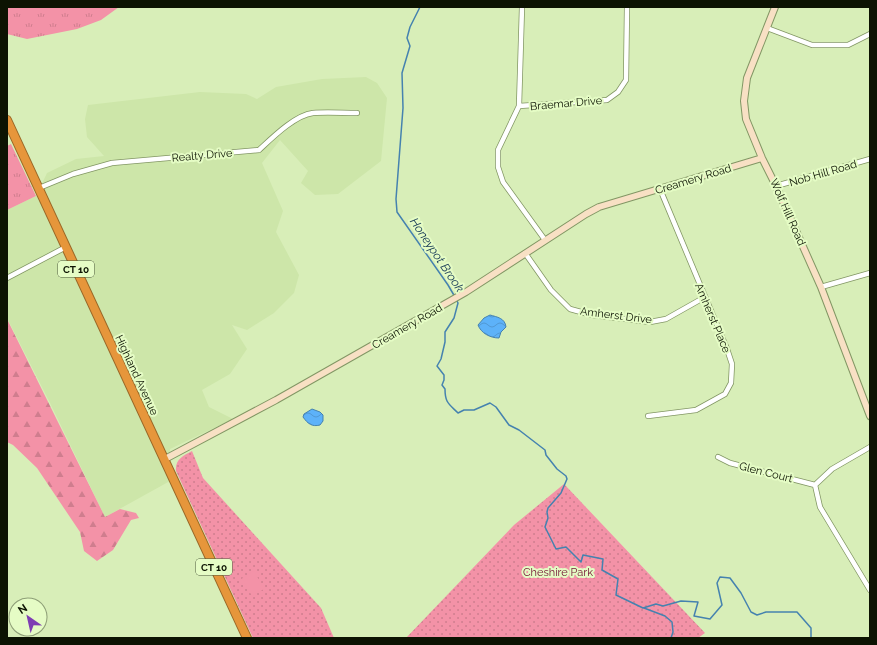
<svg xmlns="http://www.w3.org/2000/svg" width="877" height="645" viewBox="0 0 877 645" font-family="Raleway,sans-serif">
  <style>
    .built { fill: #cde6a9 }
    .grass { fill: url(#grass-tufts) }
    .forest { fill: url(#forest-firs) }
    .park { fill: url(#park-dots) }
    .pitch { fill: #f392a7 }
    .water { fill: url(#water-waves); stroke: #4582af }
    .lines { fill: none; stroke-linecap: round; stroke-linejoin: round }
    .stream { stroke: #4582af; stroke-width: 1.5 }
    .street-casing { stroke: #829664; stroke-width: 6 }
    .secondary-casing { stroke: #829664; stroke-width: 8 }
    .highway-casing { stroke: #9a6827; stroke-width: 10 }
    .street { stroke: #fff; stroke-width: 4.5 }
    .secondary { stroke: #f8e0c4; stroke-width: 6 }
    .highway { stroke: #e6963b; stroke-width: 8 }
    .labels { text-anchor: middle; stroke-width: 4; stroke-linejoin: round; paint-order: stroke }
    .shield { fill: #e5fcc5; stroke: #4d593c; stroke-width: 1 }
    .shield-label { font-size: 10px; font-weight: bold; fill: #0c1302 }
    .street-label { font-size: 11px; fill: #0c1302; stroke: #e5fcc5 }
    .park-label { font-size: 11px; fill: #721334; stroke: #e5fcc5 }
    .water-label { font-size: 12px; font-style: italic; fill: #143754; stroke: #e5fcc5 }
  </style>
  <defs>
    <pattern id="grass-tufts" width="24" height="20" patternUnits="userSpaceOnUse"><rect width="24" height="20" fill="#f392a7"/><path d="M3 7l-1-3M5 7V3M7 7l1-3M15 17l-1-3M17 17v-4M19 17l1-3" fill="none" stroke="#cf7d8e"/></pattern>
    <pattern id="forest-firs" width="22" height="20" patternUnits="userSpaceOnUse"><rect width="22" height="20" fill="#f392a7"/><path d="M5 1l3.5 6h-7zM16 11l3.5 6h-7z" fill="#cf7d8e"/></pattern>
    <pattern id="park-dots" width="8" height="8" patternUnits="userSpaceOnUse"><rect width="8" height="8" fill="#f392a7"/><path d="M2 2h.1M6 6h.1" fill="none" stroke="#cf7d8e" stroke-width="1.8" stroke-linecap="round"/></pattern>
    <pattern id="water-waves" width="16" height="10" patternUnits="userSpaceOnUse"><rect width="16" height="10" fill="#5db2f9"/><path d="M0 5q4-4 8 0t8 0" fill="none" stroke="#5098d4"/></pattern>
  </defs>
  <rect width="100%" height="100%" fill="#d8eeb8"/>
  <path class="built" d="M366,77L377,83L387,98L381,161L338,194L315,195L301,183L308,171L280,140L262,163L283,211L276,232L299,275L294,293L274,313L247,330L232,325L247,349L230,374L202,390L209,407L233,419L170,449V481L105,517L50,403L7,318V210L36,196L47,173L76,159L104,156L87,137L85,119L88,105L200,92L246,94L257,99L276,87L322,79Z"/>
  <path class="grass" d="M7,7H119L101,20L77,29L27,39L7,34Z
    M11,144L36,196L7,210V146Z"/>
  <path class="forest" d="M7,319L105,517L120,509L136,513L139,518L131,520L113,550L97,561L84,551L80,532L37,468L13,445L7,442Z"/>
  <path class="park" d="M192,451L203,478L321,608L334,638H253L176,471C175,459 183,456 192,451Z
    M564,484L705,633L698,638H406L514,525Z"/>
  <path class="pitch" d="M254,571L264,589L252,596L242,578Z"/>
  <path class="water" d="M490,315C497,317 505,318 506,327L501,332L499,338C490,338 481,333 478,325L484,318Z
    M312,409L320,412L323,415V421L320,425C312,427 308,424 303,417L304,414Z"/>
  <g class="lines">
    <path class="stream" d="M420,7L410,27L407,38L410,46L402,73L403,108L396,199L397,212L448,285L455,297
      M457,301L458,303L454,318L445,332V342L441,359L437,366L444,375V380L442,385L445,389C445,403 449,404 458,413L464,410H474L490,403L496,407L509,425L519,430L545,450L546,455L557,469L566,476L567,479L561,493L548,508L547,512L548,518L545,527L556,549L566,547L581,562L583,555L603,559L602,570L618,579L616,595L643,608L656,604L663,606L681,601L698,602L694,616L710,619L722,605L717,583L720,577L730,578L741,593L751,612L757,615L766,612H797L811,628V638
      M644,608L665,616L672,622L673,632L671,638"/>
    <defs>
      <path id="street" d="M522,7L519,106L607,100L618,92L626,80L627,7
        M767,28L812,45H848L870,34
        M519,106L498,150V167L503,182L545,240
        M776,186L870,159
        M39,188L73,174L112,163L259,150C272,138 295,115 313,113C327,112 342,113 357,113
        M525,253L551,290L570,309L592,315L650,322L666,319L705,297
        M7,278L66,247
        M821,287L870,273
        M648,416L696,410L725,394L731,383L732,364L727,349L660,189
        M718,457L730,463L815,485
        M815,485L820,507L870,590
        M815,485L832,469L870,447"/>
      <path id="secondary" d="M775,7L747,78L744,101L746,119L762,158L776,186L821,287L870,416
        M165,459L276,400L466,292L586,214L599,207L762,158"/>
      <path id="highway" d="M7,120L247,638"/>
    </defs>
    <use href="#street" class="street-casing"/>
    <use href="#secondary" class="secondary-casing"/>
    <use href="#highway" class="highway-casing"/>
    <use href="#street" class="street"/>
    <use href="#secondary" class="secondary"/>
    <use href="#highway" class="highway"/>
  </g>
  <g class="labels">
    <g class="shield">
      <rect x="58" y="261" width="36" height="16" rx="3"/>
      <rect x="196" y="559" width="36" height="16" rx="3"/>
    </g>
    <g class="shield-label">
      <text x="76" y="273">CT 10</text>
      <text x="214" y="571">CT 10</text>
    </g>
    <g class="street-label">
      <text transform="translate(566 103) rotate(-5)" y="4">Braemar Drive</text>
      <text transform="translate(202 155) rotate(-5)" y="4">Realty Drive</text>
      <text transform="translate(823 173) rotate(-16)" y="4">Nob Hill Road</text>
      <text transform="translate(693 179) rotate(-17)" y="4">Creamery Road</text>
      <text transform="translate(788 212) rotate(66)" y="4">Wolf Hill Road</text>
      <text transform="translate(616 315) rotate(7)" y="4">Amherst Drive</text>
      <text transform="translate(713 318) rotate(67)" y="4">Amherst Place</text>
      <text transform="translate(407 326) rotate(-30)" y="4">Creamery Road</text>
      <text transform="translate(137 375) rotate(65)" y="4">Highland Avenue</text>
      <text transform="translate(766 472) rotate(14)" y="4">Glen Court</text>
    </g>
    <g class="park-label">
      <text x="558" y="576">Cheshire Park</text>
    </g>
    <g class="water-label">
      <text transform="translate(437 255) rotate(56)" y="4">Honeypot Brook</text>
    </g>
  </g>
  <rect width="877" height="645" fill="none" stroke="#0c1302" stroke-width="16"/>
  <g transform="translate(28 617) rotate(326)"><circle r="19" fill="#e5fcc5" stroke="#8e9f77"/>
  <path d="M0-3L7 15L0 10L-7 15Z" fill="#7e3eb3"/>
  <text y="-6" font-size="11" font-weight="bold" text-anchor="middle" fill="#0c1302">N</text>
  </g>
</svg>
